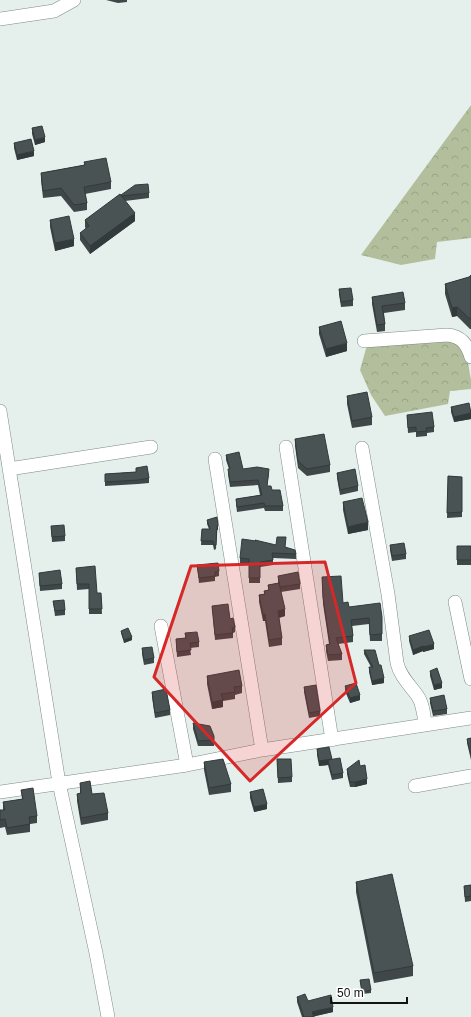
<svg xmlns="http://www.w3.org/2000/svg" width="471" height="1017" viewBox="0 0 471 1017" font-family="Helvetica,sans-serif">
  <style>
    .forest { fill: url(#forest-crowns) }
    .lines { fill: none; stroke-linecap: round; stroke-linejoin: round }
    .minor-casing { stroke: #7f8986; stroke-width: 14 }
    .minor { stroke: #fff; stroke-width: 13 }
    .wall { fill: #3f4748 }
    .shaded-wall { fill: #333a3b }
    .building { fill: #495354; stroke: #333a3b }
    .marked { fill: #d62828; fill-opacity: 0.2; stroke: #d62828; stroke-width: 3; stroke-linejoin: round }
  </style>
  <defs>
    <pattern id="forest-crowns" width="20" height="18" patternUnits="userSpaceOnUse"><rect width="20" height="18" fill="#b3bf9c"/><path d="M2 6a3 3 0 1 1 6 0M12 15a3 3 0 1 1 6 0" fill="none" stroke="#99a386"/></pattern>
  </defs>
  <rect width="100%" height="100%" fill="#e5f0ec"/>
  <path class="forest" d="M471,105V238L437,242L435,259L401,265L361,255Z
    M455,340L466,351L471,380V389L450,391L448,404L385,416L371,395L360,370L367,345Z"/>
  <g class="lines">
    <defs>
      <path id="minor" d="M0,19L54,11L74,0
        M364,341L447,335C461,336 467,344 471,357
        M0,411L59,783L96,953L108,1017
        M286,447L332,740
        M362,448L388,594L397,663C400,676 409,684 417,695C423,703 424,715 425,725
        M215,459L262,750
        M9,469L151,447
        M455,602L471,679
        M161,626L187,765
        M415,786L471,776
        M0,792L187,765L262,750L471,718"/>
    </defs>
    <use href="#minor" class="minor-casing"/>
    <use href="#minor" class="minor"/>
  </g>
  <path class="wall" d="M106,0H127V2L118,3Z
    M32,128L45,142L35,145L32,134Z
    M14,143L34,156L17,160L14,148Z
    M84,162L111,182V189L85,194L87,203V210L74,212L61,196L43,198L41,180V173L84,165Z
    M149,193V198L125,201L135,221L90,254L80,240V233L86,229L85,227V220L121,195Z
    M50,220L74,246L55,251L50,227Z
    M471,275V329H470L457,316L452,317L445,294V284L469,277Z
    M339,289L353,300V306L341,307L339,294Z
    M372,297L405,303V310L384,313L385,324V331L377,332L372,304Z
    M319,327L347,351L326,357L319,334Z
    M347,396L372,417V425L352,428L347,404Z
    M451,407L471,411V419L454,422L451,412Z
    M407,415L434,427V432L427,433V436L416,437V432L408,433Z
    M295,439L330,465V472L307,476L298,468L295,446Z
    M226,455L243,469L269,474L267,486L272,490L283,506V511H265L264,508L237,512L236,504V499L260,495L258,485L230,487L228,474L229,469L226,460Z
    M136,468L149,478V483L138,484L105,486V474L136,472Z
    M337,473L358,486V491L340,495L337,478Z
    M448,476L462,477V517L447,518Z
    M343,502L368,530L348,534L343,510Z
    M207,520L218,530H217L216,549L214,550L213,545H201L202,529H209L207,524Z
    M51,526L65,536V541L52,542Z
    M390,545L406,554V559L392,561L390,550Z
    M457,546H471V565H457Z
    M286,547L296,554V559L273,558V565L260,567V583H249V564L240,563V558Z
    M197,565L219,571V576L215,577V581L199,583Z
    M76,568L97,593H101L102,614H89V589L77,590Z
    M39,573L62,584V589L40,591Z
    M278,576L300,584V589L281,592L285,616L279,618L282,638V645L269,647L265,621H263L259,602V595L264,594V591L268,590V585L278,583Z
    M322,577L343,603L349,607L382,617V641H370L369,624L352,626L353,636V642L338,644L342,654V660L328,661L326,651V645L329,644L323,604Z
    M53,601L65,610V615L55,616Z
    M212,606L230,619L235,627V632L233,633V638L215,640Z
    M121,631L132,640L124,643L121,633Z
    M185,633L199,642V647L190,648L191,655L177,657L176,639L185,638Z
    M409,636L434,649L423,652V651L413,655L409,641Z
    M142,648L154,658V663L144,665L142,654Z
    M364,650L379,665L384,683L372,685L369,672V667H371L364,654Z
    M430,671L442,688L434,690L430,676Z
    M207,676L242,686V693L235,695V699L223,701V707L212,709L207,684Z
    M345,686L360,700L350,703L345,691Z
    M304,687L320,711V716L309,718L304,692Z
    M152,692L170,710V715L155,718L152,697Z
    M430,698L447,709V714L433,716L430,703Z
    M193,723L214,740V746H198L193,729Z
    M471,738V760L467,743V739Z
    M317,749L332,759L343,773V778L332,780L328,765L319,766L317,755Z
    M277,759L292,777V782L278,783Z
    M204,762L231,784V792L209,795L204,770Z
    M360,766L367,784L355,787H350L347,774V769Z
    M80,783L92,794L108,813V820L81,825L77,801V794L80,793Z
    M21,790L37,816V823L30,824V832L7,835L5,827L0,828V810H3V802L22,799Z
    M250,792L267,809L254,812L250,798Z
    M356,882L413,966V976L374,983L356,892Z
    M471,885V901L465,902L464,886Z
    M360,980L371,990V993L362,994Z
    M297,997L308,1001L333,1012L314,1016V1017H302L297,1002Z"/>
  <path class="shaded-wall" d="M45,137V142L35,145V140Z
    M34,151V156L17,160V155Z
    M135,213V221L90,254V246Z
    M74,239V246L55,251V243Z
    M457,307V316L452,317V308Z
    M347,343V351L326,357V349Z
    M471,413V419L454,422V417Z
    M368,522V530L348,534V527Z
    M217,526H218V530H217L216,549Z
    M285,609V616L278,618V611Z
    M263,614H265V621H263Z
    M132,637V640L124,643V640Z
    M434,644V649L423,652V647Z
    M423,646V651L413,655V650Z
    M384,678V683L372,685V681Z
    M442,683V688L434,690V685Z
    M360,695V700L350,703V698Z
    M223,700V707L212,709V702Z
    M332,759L328,760V765L319,766V761Z
    M367,779V784L355,787V782Z
    M267,804V809L254,812V807Z
    M333,1007V1012L312,1017V1012Z"/>
  <path class="building" d="M42,126L45,137L35,140L32,128Z
    M31,139L34,151L17,155L14,143Z
    M106,158L111,182L84,187L87,203L74,205L61,188L43,191L41,173L85,165L84,162Z
    M148,184L149,193L122,196L121,195L135,185Z
    M120,194L135,213L90,246L80,233L89,226L85,220Z
    M69,216L74,239L55,243L50,220Z
    M471,275V319H470L457,307L452,308L445,284L469,277Z
    M351,288L353,300L341,302L339,289Z
    M403,292L405,303L382,306L385,324L377,325L372,297Z
    M341,321L347,343L326,349L319,327Z
    M367,392L372,417L352,421L347,396Z
    M469,403L471,413L454,417L451,407Z
    M432,412L434,427L426,428L427,431L416,432V427L408,428L407,415Z
    M324,434L330,465L307,469L298,461L295,439Z
    M239,452L243,469L257,467L269,469L267,486H271L272,490H280L283,506H265L264,503L237,507L236,499L262,495L258,480L230,482L228,469H230L226,455Z
    M147,466L149,478L138,480L105,482V474L136,472V468Z
    M355,469L358,486L340,490L337,473Z
    M448,476L462,477V512L447,513Z
    M362,498L368,522L348,527L343,502Z
    M217,517L218,526H217L216,545H214L213,541H201L202,529H210L207,520Z
    M64,525L65,536L52,537L51,526Z
    M277,537H286L285,547L295,550L296,554L272,553L273,560L260,562V578H249V559L240,558L242,539L256,541L255,540L276,545Z
    M404,543L406,554L392,556L390,545Z
    M457,546H471V560H457Z
    M218,563L219,571L215,572V576L199,578L197,565Z
    M95,566L97,593H101L102,609H89V584H77L76,568Z
    M60,570L62,584L40,586L39,573Z
    M298,572L300,584L280,587L278,576Z
    M341,576L343,603L348,602L349,607L380,603L382,617V634L370,635L369,618L351,620L353,636L336,638L342,654L328,655L326,645L330,644L323,597L322,577Z
    M279,583L285,609L278,611L282,638L269,640L265,614H263L259,595L265,594L264,591L269,590L268,585Z
    M64,600L65,610L55,611L53,601Z
    M228,604L230,619L233,618L235,627L232,628L233,633L215,635L212,606Z
    M128,628L132,637L124,640L121,631Z
    M429,630L434,644L423,647V646L413,650L409,636Z
    M197,632L199,642L190,643L191,650L177,652L176,639L186,638L185,633Z
    M152,647L154,658L144,660L142,648Z
    M364,650H375L379,665H381L384,678L372,681L369,667H373Z
    M437,668L442,683L434,685L430,671Z
    M239,670L242,686L234,687L235,692L221,694L223,700L212,702L207,676Z
    M356,683L360,695L350,698L345,686Z
    M316,685L320,711L309,713L304,687Z
    M166,689L170,710L155,713L152,692Z
    M444,695L447,709L433,711L430,698Z
    M193,723L210,726L214,736V740L198,741Z
    M471,738V755L467,739Z
    M329,747L332,759L319,761L317,749Z
    M340,758L343,773L332,775L328,760Z
    M223,759L231,784L209,788L204,762Z
    M277,759H291L292,777L278,778Z
    M359,760L360,766L365,765L367,779L355,782H350L347,769Z
    M90,781L92,794L104,793L108,813L81,818L77,794L81,793L80,783Z
    M33,788L37,816L29,817L30,824L7,828L5,819L0,820V810H5L3,802L23,799L21,790Z
    M263,789L267,804L254,807L250,792Z
    M392,874L413,966L374,973L356,882Z
    M471,885V896L465,897L464,886Z
    M369,979L371,990L362,992L360,980Z
    M305,994L308,1001L331,995L333,1007L312,1012L314,1017H304L297,997Z"/>
  <path class="marked" d="M325,562L356,683L250,781L154,677L191,566Z"/>
  <path d="M331 997v6h76v-6" fill="none" stroke="#111413" stroke-width="2"/>
  <text x="337" y="997" font-size="12" fill="#111413" stroke="#ffffff" stroke-width="3" paint-order="stroke">50 m</text>
</svg>
